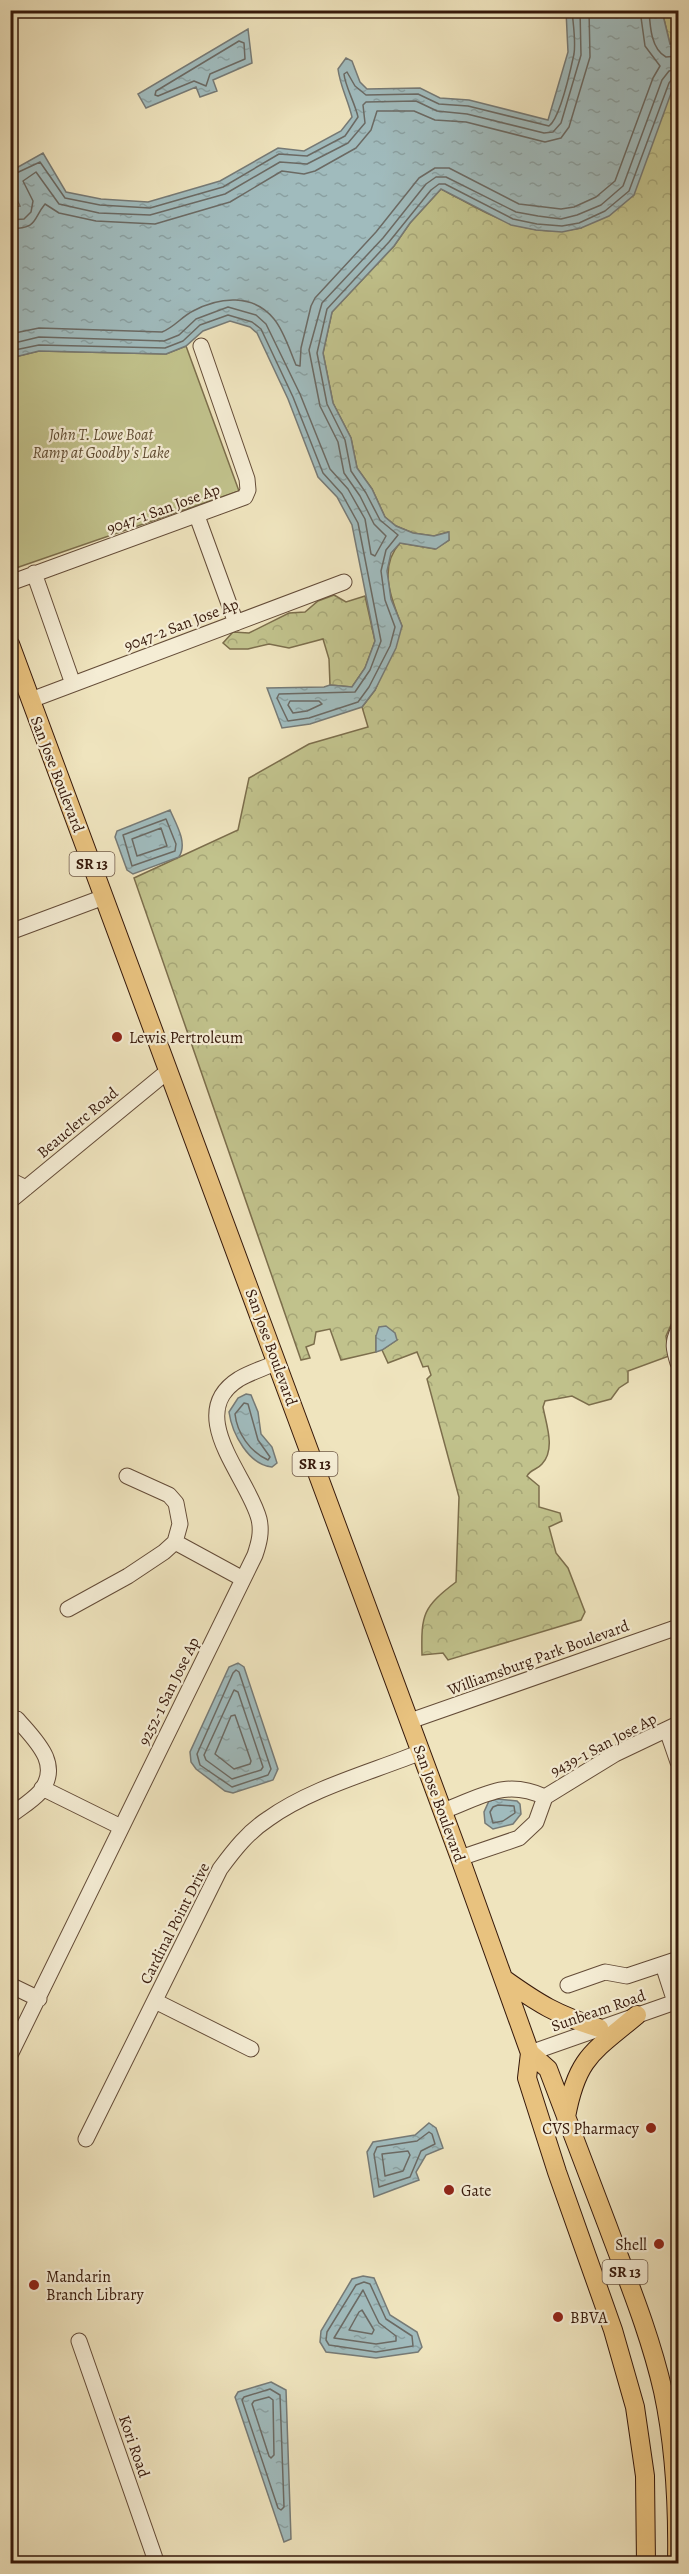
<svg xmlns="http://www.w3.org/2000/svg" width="689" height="2574" viewBox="0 0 689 2574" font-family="Alegreya,serif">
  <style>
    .forest { fill: url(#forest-crowns); stroke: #7c6e4c; stroke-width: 1.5 }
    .park { fill: #c1c28c; stroke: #7c6e4c; stroke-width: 1.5 }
    .water { fill: url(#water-ripples); stroke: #767a76; stroke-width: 1.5 }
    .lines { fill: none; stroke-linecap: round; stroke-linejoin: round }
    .shore { stroke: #6b6a64; stroke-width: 1.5 }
    .minor-casing { stroke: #644c38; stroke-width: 17 }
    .major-casing { stroke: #36190b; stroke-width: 20 }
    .minor { stroke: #f5edd5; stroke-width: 15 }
    .major { stroke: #e8c27f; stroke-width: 18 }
    .poi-dot { fill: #8f2418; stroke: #f5edd5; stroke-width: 2 }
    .labels { text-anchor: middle; stroke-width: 4.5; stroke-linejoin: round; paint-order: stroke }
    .shield { fill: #f5edd5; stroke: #6f5948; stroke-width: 1.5 }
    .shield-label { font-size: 15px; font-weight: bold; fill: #36190b }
    .park-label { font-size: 16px; font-style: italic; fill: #604c32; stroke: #f5edd5 }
    .street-label { font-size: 16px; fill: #36190b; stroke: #f5edd5 }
    .poi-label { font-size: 16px; fill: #36190b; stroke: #f5edd5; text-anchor: start }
  </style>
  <defs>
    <pattern id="forest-crowns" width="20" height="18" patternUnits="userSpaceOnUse" patternTransform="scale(1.5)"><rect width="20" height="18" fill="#c1c28c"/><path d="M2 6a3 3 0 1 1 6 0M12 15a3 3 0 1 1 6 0" fill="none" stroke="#a6a677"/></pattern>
    <pattern id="water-ripples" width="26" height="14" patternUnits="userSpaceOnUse" patternTransform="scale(1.5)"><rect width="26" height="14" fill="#a0bbbd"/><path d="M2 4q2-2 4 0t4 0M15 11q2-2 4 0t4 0" fill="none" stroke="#8aa0a1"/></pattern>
  </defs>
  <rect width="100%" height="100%" fill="#efe4be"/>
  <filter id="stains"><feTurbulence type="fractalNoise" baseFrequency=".00333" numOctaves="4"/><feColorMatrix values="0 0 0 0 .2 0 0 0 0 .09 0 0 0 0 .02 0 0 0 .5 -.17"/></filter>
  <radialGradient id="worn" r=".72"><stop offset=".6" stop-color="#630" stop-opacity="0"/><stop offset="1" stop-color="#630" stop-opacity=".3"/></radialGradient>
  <path class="forest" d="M662,11H678V42L670,44Z
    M678,80V1309L666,1336L669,1356L628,1371V1382L619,1388L611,1399L589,1405L572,1396L545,1401L543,1407C546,1424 556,1449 542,1464C537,1470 531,1469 527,1476L539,1486V1507L560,1513L562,1521L549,1527L556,1553L568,1568L585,1612L581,1620L448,1660L443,1653L422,1655C421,1614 423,1607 456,1582L459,1497L427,1379L431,1375L428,1366L423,1367L417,1352L388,1363L382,1350L397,1340L376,1336V1352L341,1360L330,1329L316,1332L314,1344L306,1347L310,1358L301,1360L134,878L238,830L249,778L309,744L368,727L362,707L375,690L402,626C391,599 378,567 400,543L435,549L449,540L448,532L434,536L413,533L396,526L385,517L372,489L357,468L351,438L333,403L323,353L332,312L394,246L410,223L441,189C489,214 525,240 581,228Z
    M334,595L346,602L365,596L375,641L365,668L352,687L330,685L329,659L323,639L289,648L269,644L248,649H230L223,643L233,632L249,633L289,613L305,612L318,601Z"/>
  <path class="park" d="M186,346L239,491L16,568L10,546V358L39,351L166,354Z"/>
  <path class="water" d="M566,11H662L670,44L678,42V80L674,85L634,195L609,216L581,228L562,232L536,230L511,225L441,189L410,223L394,246L332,312L323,353L333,403L351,438L357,468L372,489L385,517L396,526L413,533L434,536L449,532V540L436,549L400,543L391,553L387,571L391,599L402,626L396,648L375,690L362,707L310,724L282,728L267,688L324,687L330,685L352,687L365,668L375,641L352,525L337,497L318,477L288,399L257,333L250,327L230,321L203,331L186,346L166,354L39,351L11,358V207L20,206L11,187V171L43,153L66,192L101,199L148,202L220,181L278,148L304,151L341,131L352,117C348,100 340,86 338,69L346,58L352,61L360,82L367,89L420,88L440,98L469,100L548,120L568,52Z
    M248,29L252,63L213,80L217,91L200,97L196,87L146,108L138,94Z
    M170,810C176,824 188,843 179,857L133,874L127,870L115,837L117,831Z
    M386,1326L395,1333L397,1340L382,1350L376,1352V1336L379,1327Z
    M246,1394L251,1395L258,1412L261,1434L272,1447L277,1463L272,1467C249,1465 232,1434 229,1412L238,1398Z
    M238,1663L244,1667L278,1769L273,1780L233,1793L225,1791L196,1769L191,1762L190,1752L229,1667Z
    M497,1799L517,1801L520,1804L521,1814L513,1824L493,1829L485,1823L484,1812L489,1801Z
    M429,2123L436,2128L443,2148L426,2155L416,2172L419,2180L374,2197L367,2152L373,2142L415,2135Z
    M363,2276L374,2278L390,2315L417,2332L422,2347L418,2352L376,2358L326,2352L320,2342L321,2331L352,2279Z
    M271,2382L286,2390L291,2539L284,2542L235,2397L238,2392Z"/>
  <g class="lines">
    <path class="shore" d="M649,10C650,26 651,49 666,57L678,56
      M239,41L244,43L245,59L210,74L206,86L194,81L158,96L155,95L156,91Z
      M10,176L40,162L65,198L100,205L150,208L223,187L279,154L307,156L345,136L358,117C355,103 345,86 344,74L347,72L355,86L366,95L418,94L439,104L468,106L549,126C560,118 571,68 574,54C576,40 573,24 572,10
      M10,220L24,219L31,212L33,201L23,181L36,172L59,204L99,213L150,215L225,194L280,162L307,164L348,143L365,123L363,105L366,102L416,101L437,111L467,114L544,133L553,132L561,123L581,55L580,10
      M10,229C39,228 32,220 45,204L59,213L96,221L155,224L230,202L282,171L304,174L315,171L356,148L371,130L377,111H414L435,120L466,122L545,142L561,138L569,127L590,57L589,10
      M10,334L39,328L162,332C175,327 181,317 193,311C219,297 253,293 274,319C284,331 290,351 296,365L300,366L301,348L311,306L315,298L376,232L419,178L435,168H449L519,204L561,209L574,207L596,197L615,181L653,78L660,66L645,46L640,10
      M10,344L39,337L164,341L179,335L196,319L228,307L256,315L266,324L300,394L330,469L348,489L365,519L371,554L375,556L386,536L374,524L360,496L344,473L338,442L320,406L309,350L322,303L383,238L426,184L436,177H446L516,212L538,216L561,219L577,215L601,205L623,186L662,80L669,71L678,69
      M10,351L39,345L165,348L183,341L200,325L228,315L252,322L261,329L293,397L323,473L342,494L358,523L381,641L370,670L355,692L279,694L277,698L288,721L309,718L358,702L369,687L390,646L395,627L385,600L381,571L386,550L398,535L380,520L366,493L351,471L345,440L327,404L317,353L327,309L389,242L431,190L439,184H445L513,219L537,224L562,226L579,223L605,211L629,191L669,83L673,78L678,77
      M290,701H319L322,704L307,711L293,713L288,705Z
      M166,819L176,844L175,851L132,866L123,835Z
      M161,828L167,846L137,856L132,839Z
      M244,1403L248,1404L258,1440L270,1457L268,1460C250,1452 237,1433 235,1414Z
      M236,1670L239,1672L271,1769L268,1775L232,1787L200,1765L197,1754L233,1673Z
      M234,1690L238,1692L263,1767L261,1770L232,1779L206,1760L204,1755Z
      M235,1715L251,1761L250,1764L234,1769L215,1754L231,1716Z
      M498,1805L514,1806L515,1813L503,1821L493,1823L490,1812L493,1807Z
      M429,2132L432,2134L435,2144L421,2151L410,2177L379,2187L374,2154L377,2147L417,2141Z
      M408,2151L410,2155L403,2171L385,2176L382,2154Z
      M364,2282L370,2284L386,2319L412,2336L413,2346L376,2352L329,2345L326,2340L327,2332L356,2285Z
      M363,2290L379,2323L396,2336V2341L376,2344L334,2338Z
      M362,2310L374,2330L372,2334L349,2330L359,2312Z
      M270,2389L280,2395L284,2507L281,2510L278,2508L242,2400L244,2397Z
      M269,2397L273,2400L274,2455L271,2458L269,2456L252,2404L254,2401Z"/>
    <defs>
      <path id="minor" d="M197,516L236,623
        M34,573L73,684
        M10,583L245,497L248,490L247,479L201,346
        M31,700L344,582
        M10,932L104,897
        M10,1180L26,1188
        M10,1201L168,1071
        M678,1331C672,1343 674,1350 678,1363
        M175,1542L243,1579
        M68,1609L128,1576L164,1552L175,1542L180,1524L176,1503L169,1495L127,1476
        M410,1721L678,1627
        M667,1730L678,1762
        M42,1788L121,1827
        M443,1811C482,1797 504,1778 545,1797
        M10,1816C20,1808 32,1801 40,1792C63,1764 34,1739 17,1719
        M460,1858L519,1838L536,1822L545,1797L615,1754L678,1724
        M663,1965L675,2002
        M10,1985L39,1999
        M568,1985L605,1972L627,1976L678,1959
        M155,2001L251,2049
        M530,2053L678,2001
        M10,2055L255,1555C259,1543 262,1532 259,1519C249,1478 183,1414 239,1379C251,1372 265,1368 277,1362
        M86,2139L220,1869C234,1850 248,1832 268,1819C311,1788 372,1772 421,1752
        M79,2341L157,2564"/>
      <path id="major" d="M10,644L460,1858L530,2053L527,2078L557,2172L613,2330L635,2407L645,2476L646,2564
        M504,1979C539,2004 557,2015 599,2028
        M530,2053L548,2069C568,2121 588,2174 608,2227C628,2281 650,2334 663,2391C675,2447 678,2506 677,2564
        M566,2117C577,2057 593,2052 637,2015"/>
    </defs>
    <use href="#minor" class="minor-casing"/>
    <use href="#major" class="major-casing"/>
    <use href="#minor" class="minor"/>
    <use href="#major" class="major"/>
  </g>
  <g class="poi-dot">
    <circle cx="117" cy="1037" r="6"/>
    <circle cx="651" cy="2128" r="6"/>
    <circle cx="449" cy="2190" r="6"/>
    <circle cx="659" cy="2244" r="6"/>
    <circle cx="34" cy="2285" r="6"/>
    <circle cx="558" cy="2317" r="6"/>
  </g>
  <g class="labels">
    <g class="shield">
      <rect x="69.5" y="852" width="45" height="24" rx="4.5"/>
      <rect x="292.5" y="1452" width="45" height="24" rx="4.5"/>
      <rect x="602.5" y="2260" width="45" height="24" rx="4.5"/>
    </g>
    <g class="shield-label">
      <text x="92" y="869">SR 13</text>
      <text x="315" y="1469">SR 13</text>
      <text x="625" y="2277">SR 13</text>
    </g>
    <g class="park-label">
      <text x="101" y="440">John T. Lowe Boat<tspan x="101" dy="18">Ramp at Goodby's Lake</tspan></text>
    </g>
    <g class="street-label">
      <text transform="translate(163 508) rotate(-20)" y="6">9047-1 San Jose Ap</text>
      <text transform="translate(181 624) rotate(-21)" y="6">9047-2 San Jose Ap</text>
      <text transform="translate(58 774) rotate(69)" y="6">San Jose Boulevard</text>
      <text transform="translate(77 1122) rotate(-40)" y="6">Beauclerc Road</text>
      <text transform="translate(272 1347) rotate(70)" y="6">San Jose Boulevard</text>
      <text transform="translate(538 1657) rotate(-20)" y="6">Williamsburg Park Boulevard</text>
      <text transform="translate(168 1691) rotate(-64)" y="6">9252-1 San Jose Ap</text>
      <text transform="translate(603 1744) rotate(-28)" y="6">9439-1 San Jose Ap</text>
      <text transform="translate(440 1803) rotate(70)" y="6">San Jose Boulevard</text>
      <text transform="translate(174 1923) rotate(-63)" y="6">Cardinal Point Drive</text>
      <text transform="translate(598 2010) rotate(-19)" y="6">Sunbeam Road</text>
      <text transform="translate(135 2446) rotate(71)" y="6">Kori Road</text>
    </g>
    <g class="poi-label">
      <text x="129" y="1043">Lewis Pertroleum</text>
      <text x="639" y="2134" text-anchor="end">CVS Pharmacy</text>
      <text x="461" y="2196">Gate</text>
      <text x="647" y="2250" text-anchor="end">Shell</text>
      <text x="46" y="2282">Mandarin<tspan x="46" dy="18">Branch Library</tspan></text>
      <text x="570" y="2323">BBVA</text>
    </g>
  </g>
  <rect width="689" height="2574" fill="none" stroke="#efe4be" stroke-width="36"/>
  <rect x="12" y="12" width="665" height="2550" fill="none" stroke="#36190b" stroke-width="3"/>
  <rect x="18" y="18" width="653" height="2538" fill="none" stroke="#36190b" stroke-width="1.5"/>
  <rect width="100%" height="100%" filter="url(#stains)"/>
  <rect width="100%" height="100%" fill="url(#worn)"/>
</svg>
